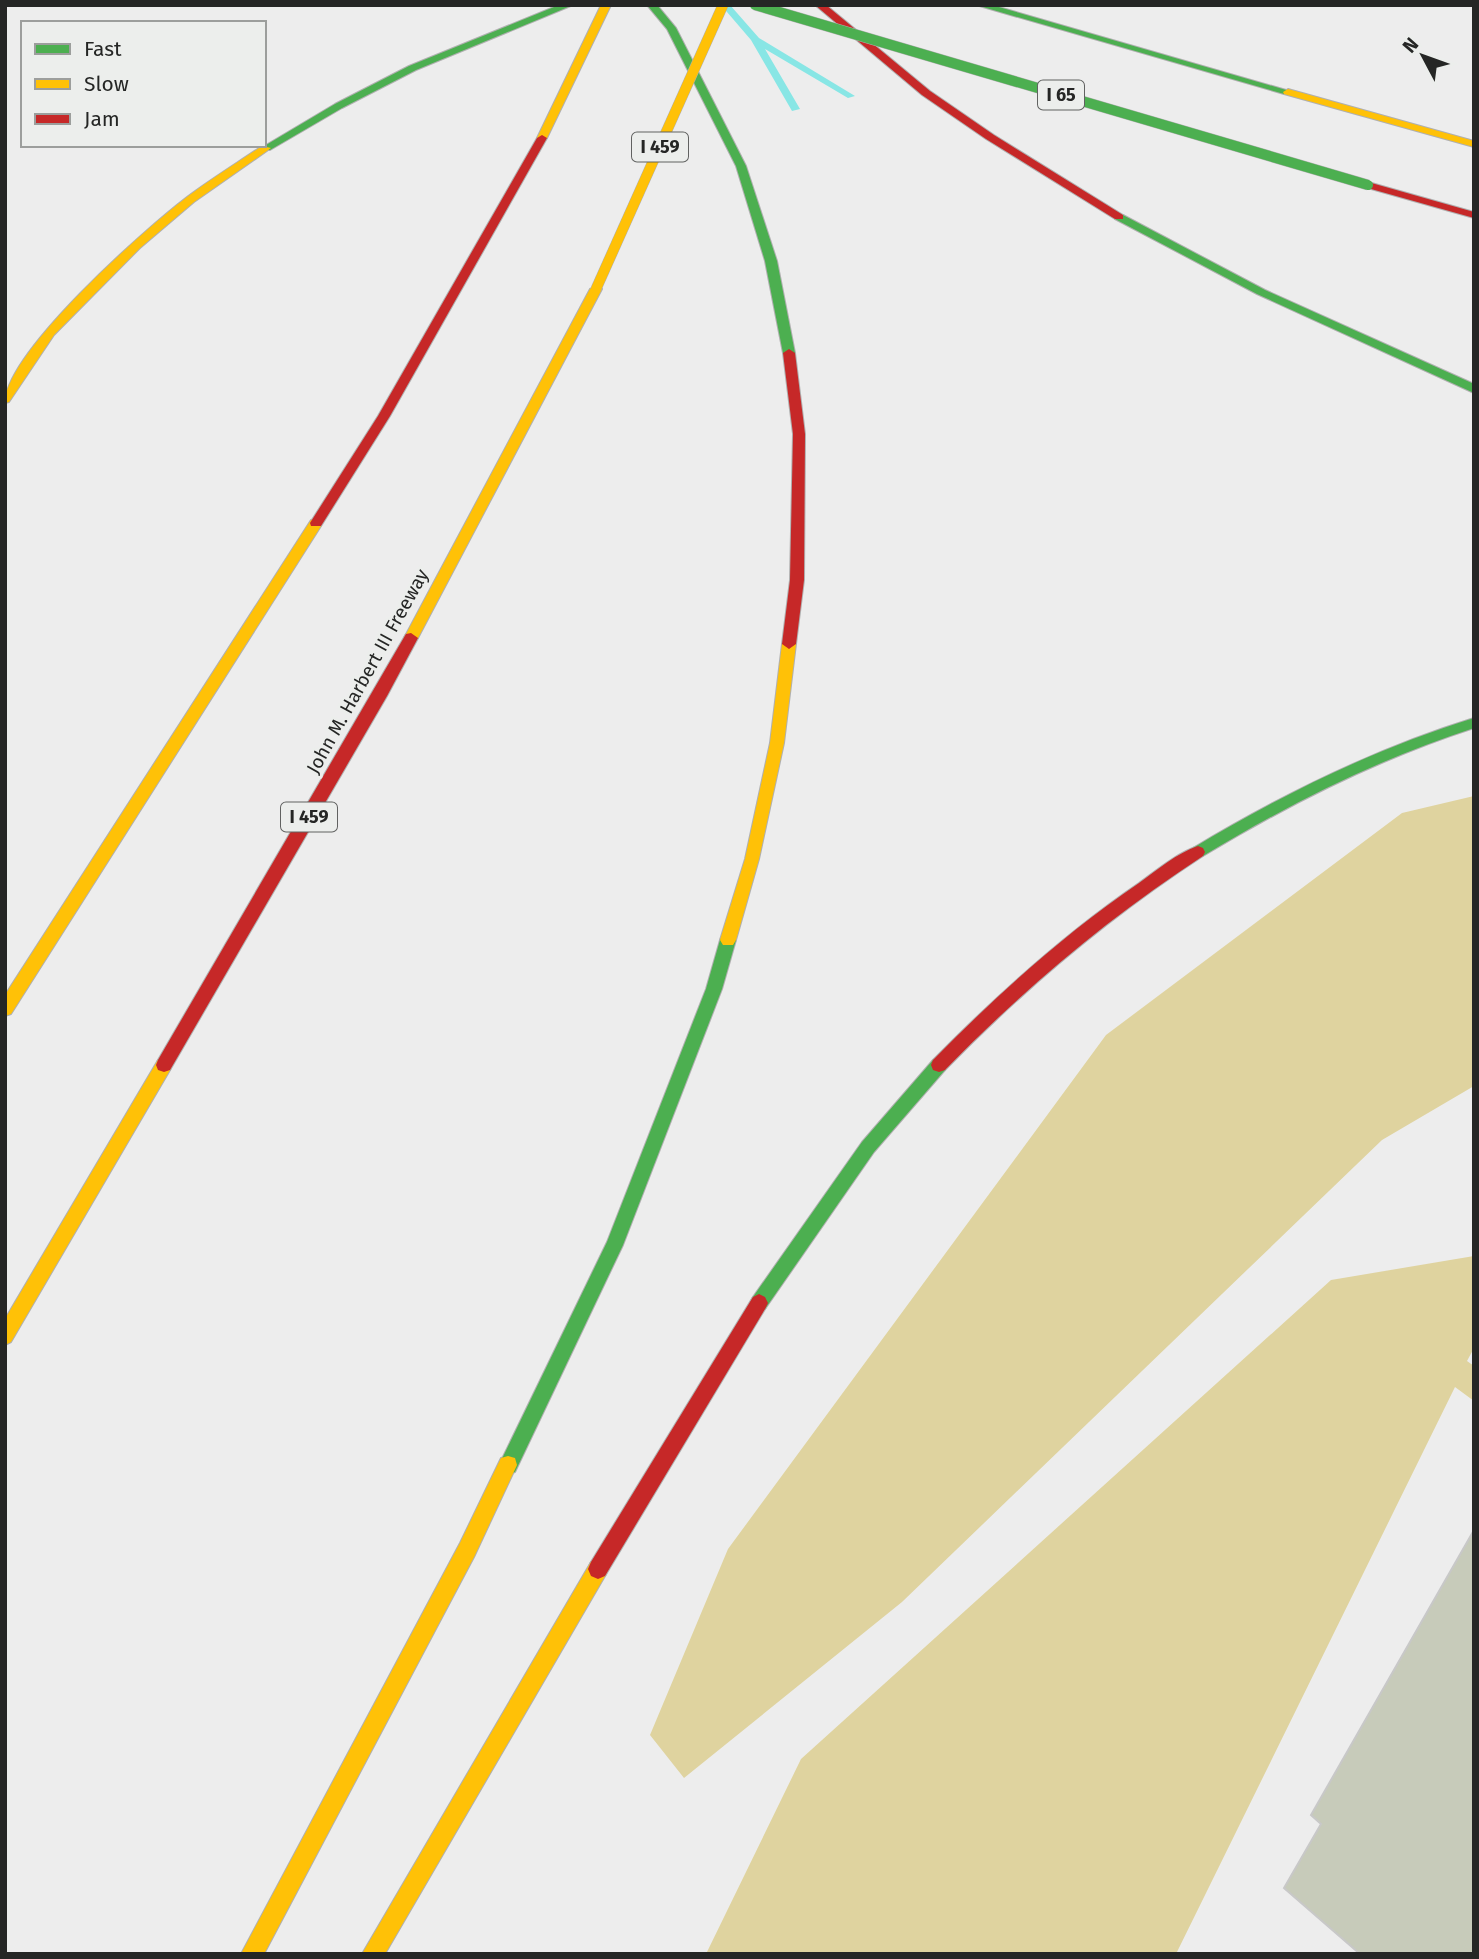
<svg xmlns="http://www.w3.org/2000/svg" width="1479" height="1959" viewBox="0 0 1479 1959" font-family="'Fira Sans',sans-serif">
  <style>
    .forest { fill: #dfd39f }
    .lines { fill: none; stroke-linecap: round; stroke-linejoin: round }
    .stream { fill: #88e6e5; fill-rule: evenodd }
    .building { fill: #c7cbba; stroke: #c8c8c8; stroke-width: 2 }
    .fast-casing { stroke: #b0b0b0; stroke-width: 2 }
    .slow-casing { stroke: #b0b0b0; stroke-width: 2 }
    .jam-casing { stroke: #b0b0b0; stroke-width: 2 }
    .fast { fill: #4caf50; fill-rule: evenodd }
    .slow { fill: #ffc107; fill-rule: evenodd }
    .jam { fill: #c62828; fill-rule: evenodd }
    .fast-bridge-casing { stroke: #b0b0b0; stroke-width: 11; stroke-linecap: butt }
    .slow-bridge-casing { stroke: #b0b0b0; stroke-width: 11; stroke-linecap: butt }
    .fast-bridge { stroke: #4caf50; stroke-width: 10 }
    .slow-bridge { stroke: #ffc107; stroke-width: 10 }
    .labels { text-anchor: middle; stroke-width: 6; stroke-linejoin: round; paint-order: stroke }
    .shield { fill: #eceeec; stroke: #616261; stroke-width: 2 }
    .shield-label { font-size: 18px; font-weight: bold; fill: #252625 }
    .street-label { font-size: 19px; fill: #252625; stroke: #eceeec }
  </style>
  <rect width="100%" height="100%" fill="#ededed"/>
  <path class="forest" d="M1474,796V1086L1382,1140L902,1602L684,1778L650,1735L728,1549L1106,1035L1402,813Z
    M1474,1256V1348L1467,1361L1474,1366V1401L1455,1387L1176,1954H706L801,1759L1331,1280Z"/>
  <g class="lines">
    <path class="stream" d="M721,5H730L759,38L855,96L848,98L765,49L800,109L792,111L751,40Z"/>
  </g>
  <path class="building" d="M1474,1530V1954H1360L1284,1888L1321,1824L1311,1815Z"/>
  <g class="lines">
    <defs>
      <path id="fast" d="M559,5H573L416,70L342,108L270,150L261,148L335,104L409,66Z
        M647,5H657L676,28L746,166L777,261L795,353L793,356H785L783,353L765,261L736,166L667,29Z
        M976,5H992L1293,92L1284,94Z
        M1115,215H1123L1265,290L1474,384V393L1257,294L1115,219Z
        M1474,718V728C1378,759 1289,804 1203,856H1193L1191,852L1193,848C1283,794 1374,749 1474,718Z
        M728,933L733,935L736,940L722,989L623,1245L515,1472L508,1474L501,1472L499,1465L607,1242L706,989L720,940L723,935Z
        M939,1058L945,1060L947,1065L945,1070L874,1152L765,1309L759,1312L753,1309L750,1303L753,1297L862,1142L933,1060Z"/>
      <path id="slow" d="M601,5H611L547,138L538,140L537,138Z
        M1288,89L1474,141V147L1284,94L1283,92Z
        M262,146L271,148L194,202L140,248L54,335L9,402L5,403C5,353 145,229 187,197C211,179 237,163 262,146Z
        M596,286L602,289L418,638L411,643L406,642L404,638L590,289Z
        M316,519L321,520V526L11,1014L5,1016V995L311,520Z
        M789,639L796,644L784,743L759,859L736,940L733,945H723L720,940L745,859L770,743L782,644Z
        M164,1058L170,1060L172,1065L170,1070L11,1342L5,1345V1319L158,1060Z
        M508,1456L515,1458L517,1465L474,1557L264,1954H241L460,1543L501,1458Z
        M598,1559L605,1562L608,1569L605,1576L385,1954H362L591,1562Z"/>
      <path id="jam" d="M815,5H826L930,91L994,135L1123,215V219H1115L986,139L922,95Z
        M542,135L547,138L390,416L321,526H311L310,523L378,416L537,138Z
        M1368,182L1474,212V218L1364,187V183Z
        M789,349L795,353L805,434L804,580L796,644L789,649L782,644L790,580L793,434L783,353Z
        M411,633L418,638L387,696L170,1070L164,1072L158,1070L156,1065L158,1060L406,634Z
        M1198,846L1203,848L1205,852L1203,856C1108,918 1024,989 945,1070L939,1072L933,1070L931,1065L933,1060C997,995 1064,934 1139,883C1157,870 1177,853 1198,846Z
        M759,1294L765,1297L768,1303L765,1309L605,1576L598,1579L591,1576L588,1569L591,1562L753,1297Z"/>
    </defs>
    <use href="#fast" class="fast-casing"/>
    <use href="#slow" class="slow-casing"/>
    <use href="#jam" class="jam-casing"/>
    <use href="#fast" class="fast"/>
    <use href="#slow" class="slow"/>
    <use href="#jam" class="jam"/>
    <defs>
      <path id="fast-bridge" d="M755,5L1368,185"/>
      <path id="slow-bridge" d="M596,289L723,5"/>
    </defs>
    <use href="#fast-bridge" class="fast-bridge-casing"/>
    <use href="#slow-bridge" class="slow-bridge-casing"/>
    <use href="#fast-bridge" class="fast-bridge"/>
    <use href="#slow-bridge" class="slow-bridge"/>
  </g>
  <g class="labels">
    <g class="shield">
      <rect x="1038" y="80.5" width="46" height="29" rx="5"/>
      <rect x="632" y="132.5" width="56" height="29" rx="5"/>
      <rect x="281" y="802.5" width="56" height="29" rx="5"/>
    </g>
    <g class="shield-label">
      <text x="1061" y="101">I 65</text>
      <text x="660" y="153">I 459</text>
      <text x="309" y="823">I 459</text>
    </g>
    <g class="street-label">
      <text transform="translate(367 671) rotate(-61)" y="7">John M. Harbert III Freeway</text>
    </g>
  </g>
  <rect width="1479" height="1959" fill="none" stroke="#252625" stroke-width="14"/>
  <rect x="21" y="21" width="245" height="126" fill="#eceeec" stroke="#9c9e9c" stroke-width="2"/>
  <rect x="35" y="44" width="35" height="10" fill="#4caf50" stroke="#9c9e9c" stroke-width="2"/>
  <text x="84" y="56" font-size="21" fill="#252625">Fast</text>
  <rect x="35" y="79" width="35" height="10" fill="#ffc107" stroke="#9c9e9c" stroke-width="2"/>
  <text x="84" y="91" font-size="21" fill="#252625">Slow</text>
  <rect x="35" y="114" width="35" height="10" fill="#c62828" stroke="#9c9e9c" stroke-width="2"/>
  <text x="84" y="126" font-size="21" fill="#252625">Jam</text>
  <g transform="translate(1423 56) rotate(311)" stroke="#eceeec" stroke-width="5" paint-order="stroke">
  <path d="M0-5L12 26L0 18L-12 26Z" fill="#252625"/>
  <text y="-10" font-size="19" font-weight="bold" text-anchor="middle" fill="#252625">N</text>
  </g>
</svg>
